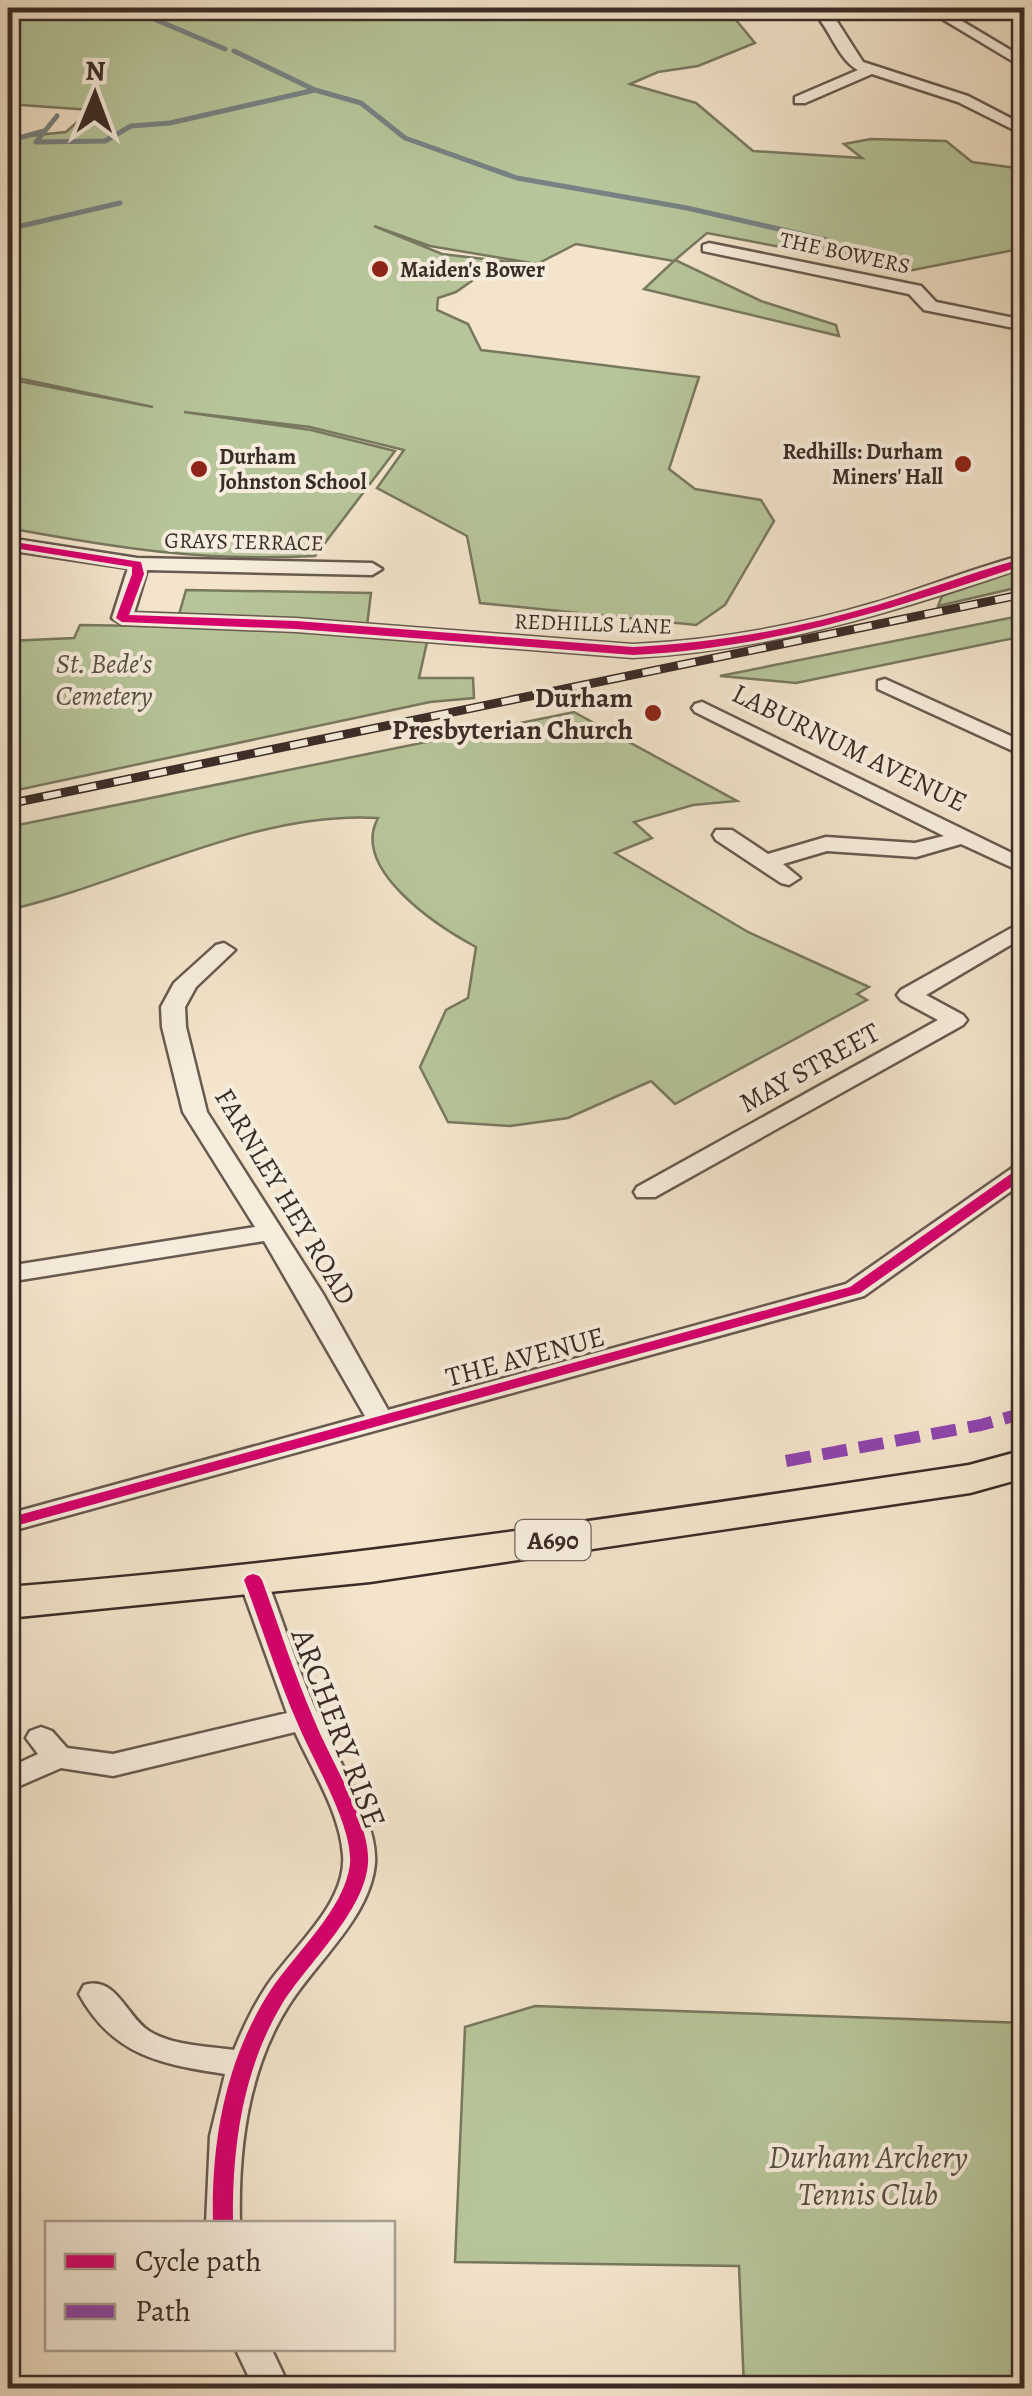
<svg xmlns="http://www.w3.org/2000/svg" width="1032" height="2396" viewBox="0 0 1032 2396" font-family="Alegreya,serif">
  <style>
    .green { fill: #b7c59a; stroke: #787860; stroke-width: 2.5 }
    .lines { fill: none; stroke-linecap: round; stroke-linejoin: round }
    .stream { stroke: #768283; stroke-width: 5 }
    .minor-casing { stroke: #685a50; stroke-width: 5 }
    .trunk-casing { stroke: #3a2c27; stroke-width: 5 }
    .minor { fill: #f7eddd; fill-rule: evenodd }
    .trunk { fill: #f3e4cb; fill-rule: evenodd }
    .rail-casing { stroke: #3a2c27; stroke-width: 9 }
    .rail { stroke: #f7eddd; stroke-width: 6; stroke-dasharray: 18; stroke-linecap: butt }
    .quiet { stroke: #8e44ad; stroke-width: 12; stroke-dasharray: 25 12; stroke-linecap: butt }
    .cycleway-casing { stroke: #f7eddd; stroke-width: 6 }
    .cycleway { fill: #d6006c; fill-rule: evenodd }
    .poi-dot { fill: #8f2418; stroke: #f7eddd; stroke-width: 4 }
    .labels { text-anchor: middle; stroke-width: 8; stroke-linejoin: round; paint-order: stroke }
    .far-street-label { font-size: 22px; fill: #3a2c27; stroke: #f7eddd }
    .far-poi-label { font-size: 22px; font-weight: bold; fill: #3a2c27; stroke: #f7eddd; text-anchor: start }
    .shield { fill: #f7eddd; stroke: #73665e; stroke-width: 2.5 }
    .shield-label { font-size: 25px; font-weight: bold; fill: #3a2c27 }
    .park-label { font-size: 28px; font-style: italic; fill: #595244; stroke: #f7eddd }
    .poi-label { font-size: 28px; font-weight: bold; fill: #3a2c27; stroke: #f7eddd; text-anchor: end }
    .street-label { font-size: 28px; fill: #3a2c27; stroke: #f7eddd }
    .near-street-label { font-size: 32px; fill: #3a2c27; stroke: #f7eddd }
    .near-park-label { font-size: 32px; font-style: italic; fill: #595244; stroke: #f7eddd }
  </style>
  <rect width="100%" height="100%" fill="#f3e4cb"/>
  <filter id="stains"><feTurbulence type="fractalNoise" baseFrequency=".002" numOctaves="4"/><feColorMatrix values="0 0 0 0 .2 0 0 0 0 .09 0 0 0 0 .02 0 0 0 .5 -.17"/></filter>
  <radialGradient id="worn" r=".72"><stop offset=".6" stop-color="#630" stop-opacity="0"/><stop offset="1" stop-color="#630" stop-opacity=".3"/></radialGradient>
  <path class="green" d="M8,8H726L755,43L698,66L658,72L630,84L696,103L753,151L862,158L844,144L871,139L946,141L972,162L1024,169V248L908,271L707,233L675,260L761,301L836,325L839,336L644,289L674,261L576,244L537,264L430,246L374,226L442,254L526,264L493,266L456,292L438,298L437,310L468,324L481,350L699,377L669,469L695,489L761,500L774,521L725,605L696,625L480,603L467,536L377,488L404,450L310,427L184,412L311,430L395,451L315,556C203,562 117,548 8,528V379L153,407L8,376V138L66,132L91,110L8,104Z
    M1024,567V586L938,606L942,596Z
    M186,590L371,593L367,626L298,619L178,618Z
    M1024,615V636L796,683L720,676Z
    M80,625L280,628L427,642L419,678H473L474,698L430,702L8,792V641L74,638Z
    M574,712L737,801L693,805L634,822L652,838L615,853L748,932L869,987L857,994L867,1000L675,1104L651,1081L568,1118L510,1126L448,1122L420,1067L446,1010L468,998L476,947C437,926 350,869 378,818C255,810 127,883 8,910V827Z
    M535,2006L1024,2023V2388H744L739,2266L455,2262L465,2027Z"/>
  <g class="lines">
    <path class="stream" d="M128,8L225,49
      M234,51L315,90
      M57,116L36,142L105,141L131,126L170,123L315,90L361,103L405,138L517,178L687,208L827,240
      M8,141L44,131
      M8,229L120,203"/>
    <defs>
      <path id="minor" d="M810,8H825L831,12L863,62L968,96L1024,125V135L958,102L872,74L805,103H795V97L858,70C837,59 830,27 810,8Z
        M924,8H940L1024,58V68Z
        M709,243L921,286L936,302L1024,320V330L924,310L909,294L703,251V245Z
        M8,538L137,558L372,563L382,569L372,575L147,570L134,613L296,619L633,645C716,641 796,627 876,603C926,588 974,568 1024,555V567C896,611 769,650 633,657L296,631L122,624L112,618L128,568L8,550Z
        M885,679L1024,742V756L878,689V681Z
        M702,702L1024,859V873L961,844L916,857L827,851L783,864L800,878L789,885L781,883L716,840L713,835L716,830H732L768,854L826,837L915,843L944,836L695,712L692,708L695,704Z
        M1024,921V937L926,995L963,1015L967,1020L963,1025L655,1197H637L634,1192L637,1187L938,1020L901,1000L897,995L901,990Z
        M224,943L235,950L196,987L185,1007L186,1027L207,1112L323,1294L388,1410L846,1284L1015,1166L1024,1164V1182L864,1296L8,1532V1514L365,1416L264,1241L8,1282V1266L255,1227L183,1112L162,1027L161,1007L174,983L216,945Z
        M253,1570L263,1573L267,1580C285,1627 300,1676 321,1722C337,1760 378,1821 375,1863C371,1916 316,1962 289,2005C248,2069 238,2148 240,2224H206L210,2136L225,2074C161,2064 113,2056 79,1994L84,1985C116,1975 126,2016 149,2031C173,2046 207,2046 234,2050C243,2028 253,2007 266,1987C291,1949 347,1904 343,1855C340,1812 312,1770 295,1732L113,1776L61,1768L8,1791V1768L38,1754L26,1738L30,1731L41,1727L52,1731L67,1748L113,1754L287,1713L239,1580L243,1573Z
        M235,2348H271L290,2388H254Z"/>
      <path id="trunk" d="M1024,1450V1478L970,1493L370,1582L8,1618V1587C330,1562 649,1513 969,1465Z"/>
    </defs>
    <use href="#minor" class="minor-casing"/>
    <use href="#trunk" class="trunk-casing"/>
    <use href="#minor" class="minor"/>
    <use href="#trunk" class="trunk"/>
    <defs>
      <path id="rail" d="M8,804L1024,594"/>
    </defs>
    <use href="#rail" class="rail-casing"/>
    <use href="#rail" class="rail"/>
    <path class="quiet" d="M786,1461L981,1425L1024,1413"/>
    <defs>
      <path id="cycleway" d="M8,541L141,562L144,574L129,615L296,621L633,647C716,643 796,629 877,605C926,590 974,572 1024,558V565C893,609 772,648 633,655L296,629L122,622L116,618L132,574V567L8,547Z
        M1024,1167V1178L860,1293L8,1528V1518L850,1287L1019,1168Z
        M253,1574L259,1576L262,1580C279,1627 295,1676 315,1722C330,1759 371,1824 368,1863C365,1911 307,1964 282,2004C242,2071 232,2148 233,2224H213C211,2142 225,2061 270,1991C294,1954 345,1909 350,1864C353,1825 312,1759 297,1722C277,1676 262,1627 244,1580L247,1576Z"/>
    </defs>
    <use href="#cycleway" class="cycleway-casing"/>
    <use href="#cycleway" class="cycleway"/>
  </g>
  <g class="poi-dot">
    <circle cx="380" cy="269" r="10"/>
    <circle cx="963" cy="464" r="10"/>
    <circle cx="199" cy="469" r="10"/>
    <circle cx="653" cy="713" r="10"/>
  </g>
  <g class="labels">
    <g class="far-street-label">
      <text transform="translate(845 252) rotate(12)" y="8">THE BOWERS</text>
      <text transform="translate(244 541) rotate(1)" y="8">GRAYS TERRACE</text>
      <text transform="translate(593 623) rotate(2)" y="8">REDHILLS LANE</text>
    </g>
    <g class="far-poi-label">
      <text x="400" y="277">Maiden's Bower</text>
      <text x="943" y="459" text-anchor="end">Redhills: Durham<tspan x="943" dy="25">Miners' Hall</tspan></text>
      <text x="219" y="464">Durham<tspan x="219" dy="25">Johnston School</tspan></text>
    </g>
    <rect class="shield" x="515.5" y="1520" width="75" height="40" rx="8"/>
    <g class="shield-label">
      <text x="553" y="1549">A690</text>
    </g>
    <g class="park-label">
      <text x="104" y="673">St. Bede's<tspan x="104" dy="32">Cemetery</tspan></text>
    </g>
    <g class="poi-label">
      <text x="633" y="707">Durham<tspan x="633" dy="32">Presbyterian Church</tspan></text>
    </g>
    <g class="street-label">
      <text transform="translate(850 747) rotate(26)" y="10">LABURNUM AVENUE</text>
      <text transform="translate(809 1067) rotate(-29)" y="10">MAY STREET</text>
      <text transform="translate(286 1196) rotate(59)" y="10">FARNLEY HEY ROAD</text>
      <text transform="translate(525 1356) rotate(-15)" y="10">THE AVENUE</text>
    </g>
    <g class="near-street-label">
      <text transform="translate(339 1728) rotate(69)" y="11">ARCHERY RISE</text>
    </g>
    <g class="near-park-label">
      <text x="868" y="2168">Durham Archery<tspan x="868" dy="37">Tennis Club</tspan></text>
    </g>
  </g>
  <rect width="1032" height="2396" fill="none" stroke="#f3e4cb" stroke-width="40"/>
  <rect x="10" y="10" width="1012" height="2376" fill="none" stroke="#3a2c27" stroke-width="5"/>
  <rect x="20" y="20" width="992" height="2356" fill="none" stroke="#3a2c27" stroke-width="2.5"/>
  <rect x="45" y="2221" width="350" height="130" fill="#f7eddd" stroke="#aba094" stroke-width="2.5"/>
  <rect x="65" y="2254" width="50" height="15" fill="#d6006c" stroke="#aba094" stroke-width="2.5"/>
  <text x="135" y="2271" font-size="30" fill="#3a2c27">Cycle path</text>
  <rect x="65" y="2304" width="50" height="15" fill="#8e44ad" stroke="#aba094" stroke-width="2.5"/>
  <text x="135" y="2321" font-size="30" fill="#3a2c27">Path</text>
  <g transform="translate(95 95) rotate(1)" stroke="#f7eddd" stroke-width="8" paint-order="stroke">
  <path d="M0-8L18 38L0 25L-18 38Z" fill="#3a2c27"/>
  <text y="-15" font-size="28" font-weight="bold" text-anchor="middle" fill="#3a2c27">N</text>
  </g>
  <rect width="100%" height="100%" filter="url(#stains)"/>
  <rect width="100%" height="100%" fill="url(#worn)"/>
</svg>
